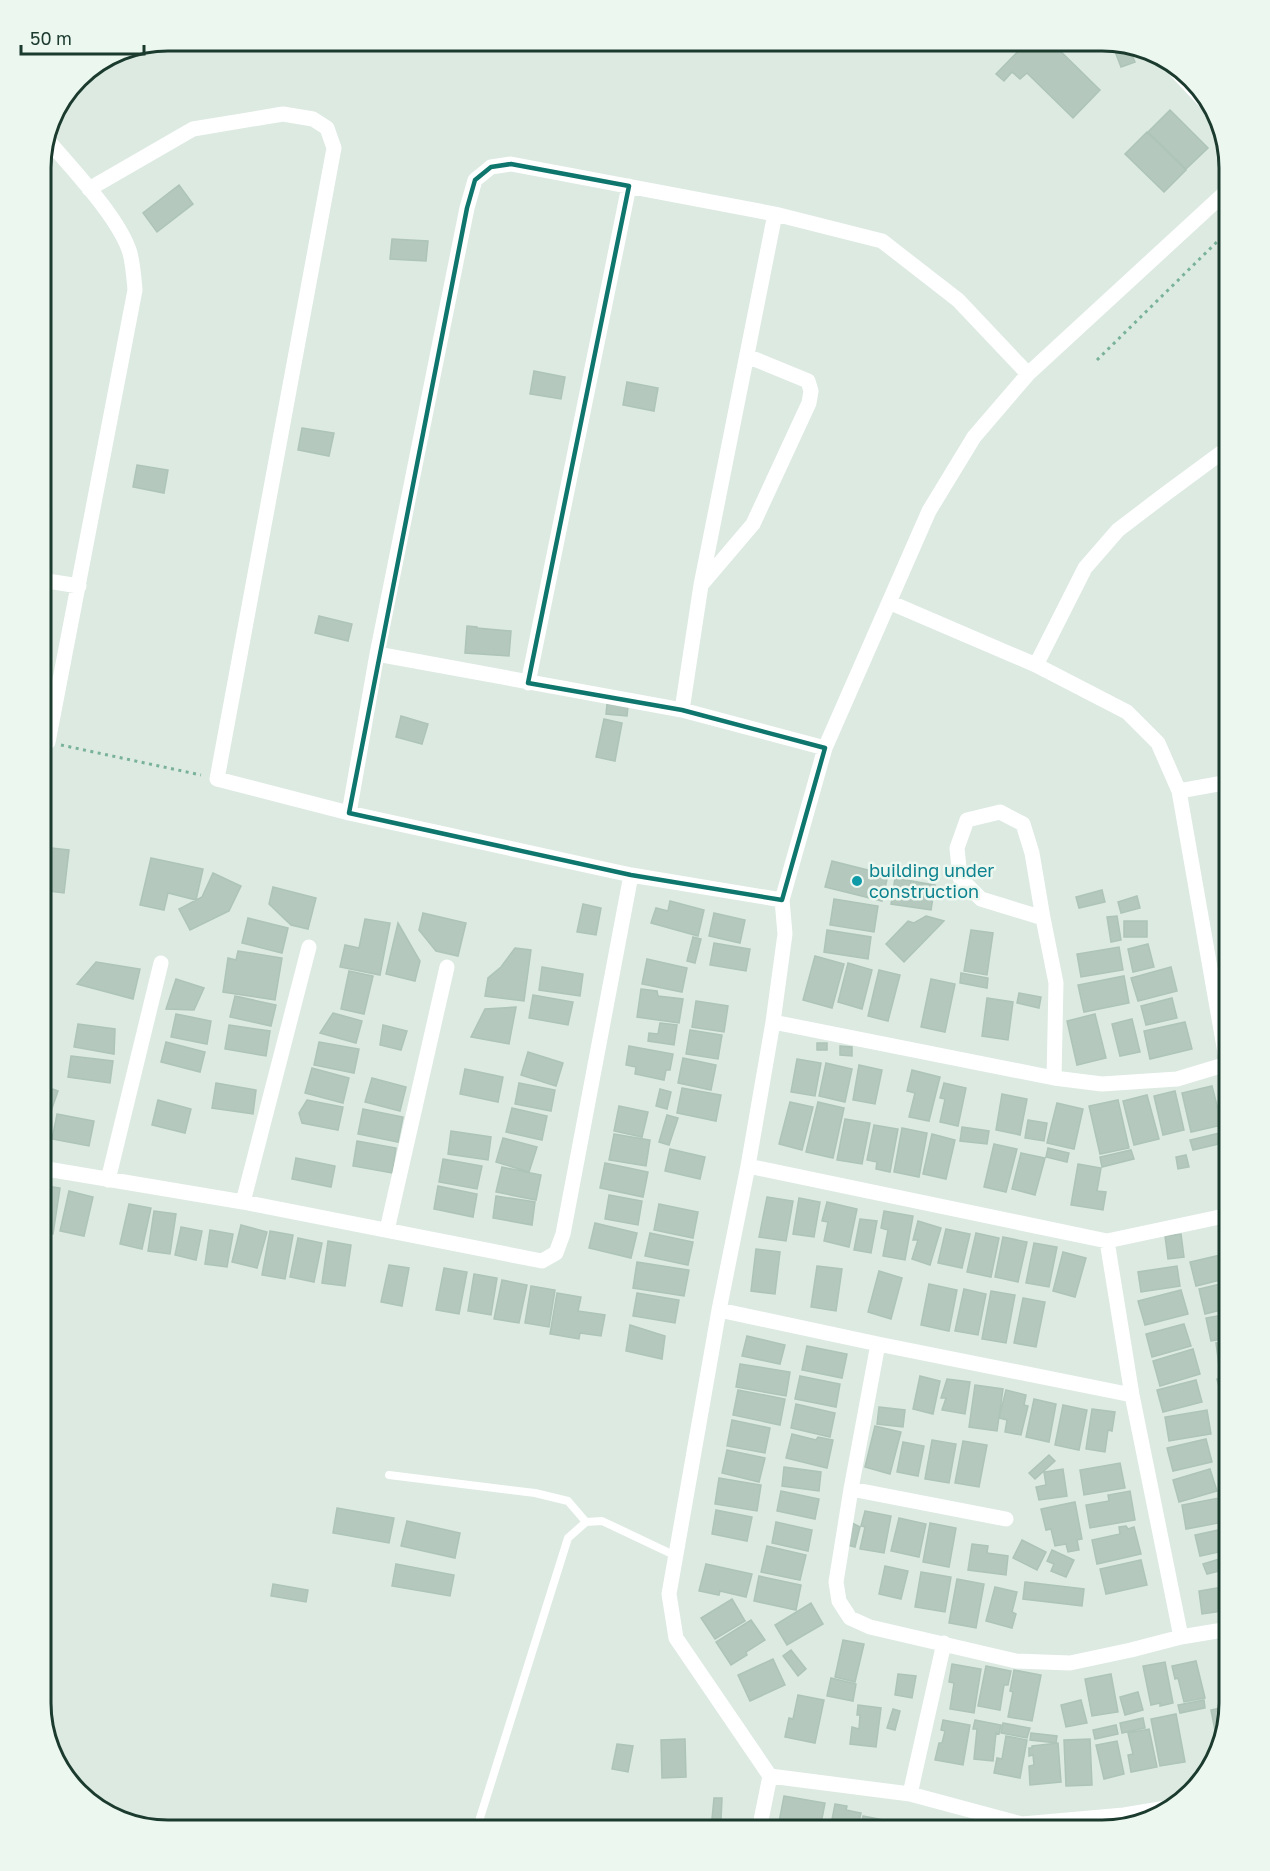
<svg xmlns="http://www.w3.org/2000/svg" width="1270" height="1871" viewBox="0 0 1270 1871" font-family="'Golos Text',sans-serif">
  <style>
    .building { fill: #b4c8bd; stroke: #aec4b8; stroke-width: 1.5 }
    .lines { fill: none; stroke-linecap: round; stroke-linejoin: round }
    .path { stroke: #79b299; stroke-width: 3; stroke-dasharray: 3 4.5; stroke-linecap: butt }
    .service { stroke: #fff; stroke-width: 8 }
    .minor { stroke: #fff; stroke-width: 15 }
    .marked { fill: none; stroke: #0f766e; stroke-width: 4.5; stroke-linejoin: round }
    .culture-dot { fill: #0f9aa8; stroke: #ecf7f0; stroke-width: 2 }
    .labels { text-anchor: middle; stroke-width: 5; stroke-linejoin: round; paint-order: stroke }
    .culture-label { font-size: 18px; fill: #0d838f; stroke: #ecf7f0; text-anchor: start }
    .rim { fill: none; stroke: #1c3b2f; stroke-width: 3 }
  </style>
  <rect width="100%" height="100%" fill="#dceae2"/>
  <path class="building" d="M1028,41H1050L1100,90L1073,118L1027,73L1020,79L1012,72L1004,81L996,74Z
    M1118,43L1129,47L1135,62L1121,67L1113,46Z
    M1170,110L1208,148L1186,169L1148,132Z
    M1147,132L1186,170L1164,192L1125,154Z
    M179,185L193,204L157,232L143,213Z
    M392,239L428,241L426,261L390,259Z
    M534,371L565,377L561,399L530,394Z
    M627,382L658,388L654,411L623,405Z
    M302,428L334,433L329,456L298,450Z
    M137,465L168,470L164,493L133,487Z
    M319,616L352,624L348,641L315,633Z
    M467,626L477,627V628L511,631L509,656L465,653Z
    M607,704L628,706L627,716L606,714Z
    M401,716L428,724L422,744L396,737Z
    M604,719L622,723L615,761L596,757Z
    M42,847L69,850L64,893L41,890Z
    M151,858L203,869L196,900L168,893L164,910L140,905Z
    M832,861L888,875L882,901L825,887Z
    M213,873L241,886L229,911L190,930L179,909L202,897Z
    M895,878L935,885L931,910L891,904Z
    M273,887L316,898L308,929L291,925L269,904Z
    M1102,890L1105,902L1079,908L1076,897Z
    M1137,896L1140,908L1121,913L1118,902Z
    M834,899L878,906L874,932L830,925Z
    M670,901L704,910L698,936L651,923L656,908L668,911Z
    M583,904L601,908L596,935L577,932Z
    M423,913L466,923L458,956L436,951L419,930Z
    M714,913L745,920L740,943L709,936Z
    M926,916L944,921L904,962L886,944L908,921L914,923Z
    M1117,916L1121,940L1111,942L1107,917Z
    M248,918L288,928L282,953L242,943Z
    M365,919L390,923L380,975L340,967L345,945L359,948Z
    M1124,921H1147V937H1124Z
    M398,923L420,961L415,981L386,974Z
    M827,930L871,937L868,959L824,952Z
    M971,930L993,933L987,975L964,971Z
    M693,937L701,939L695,963L687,961Z
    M714,943L750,949L746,971L710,965Z
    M1148,944L1154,967L1133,972L1128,949Z
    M1119,947L1123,970L1081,977L1077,954Z
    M515,948L531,950L524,1001L485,996L488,978L501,967Z
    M238,951L282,958L275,1000L223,992L228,958L236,960Z
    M815,956L844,964L832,1008L803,1000Z
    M647,959L687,968L682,992L642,984Z
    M96,962L140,969L133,999L77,984Z
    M848,963L872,970L862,1009L838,1002Z
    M542,967L583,974L580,996L539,990Z
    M1171,967L1177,991L1138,1001L1131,978Z
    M879,970L900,975L888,1021L868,1016Z
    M349,971L373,976L364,1014L341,1009Z
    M961,973L988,978L987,988L960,983Z
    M1124,976L1129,1003L1084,1012L1078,985Z
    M176,979L204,988L194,1010L166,1009Z
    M931,979L955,984L945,1032L921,1027Z
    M641,989L657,991L658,996L683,999L679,1023L637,1017Z
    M1019,993L1041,997L1039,1008L1017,1003Z
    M533,995L573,1002L568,1025L529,1018Z
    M235,996L276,1005L271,1026L230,1017Z
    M987,998L1013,1002L1008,1040L982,1036Z
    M1172,998L1177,1018L1146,1025L1141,1006Z
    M696,1001L728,1006L724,1032L692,1027Z
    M516,1007L509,1044L471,1037L485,1009Z
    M333,1013L362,1021L356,1043L320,1033Z
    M176,1014L211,1021L207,1044L171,1037Z
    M1095,1014L1106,1058L1077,1065L1067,1021Z
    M1132,1019L1140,1052L1120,1056L1112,1024Z
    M1185,1022L1192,1049L1150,1059L1144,1031Z
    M660,1023L677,1025L674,1045L648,1041L649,1033L658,1034Z
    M78,1024L115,1029L114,1054L74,1047Z
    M229,1025L270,1031L266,1056L225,1049Z
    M383,1025L407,1031L401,1050L380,1045Z
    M690,1030L722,1035L718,1059L686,1054Z
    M166,1042L205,1052L200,1072L161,1062Z
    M319,1042L359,1049L354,1073L314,1065Z
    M817,1043H827V1050H817Z
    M629,1046L673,1054L670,1070H666L664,1080L635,1074L636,1067L626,1065Z
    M840,1046L852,1047V1056L840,1055Z
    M528,1052L563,1063L556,1086L521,1075Z
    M71,1056L113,1061L110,1083L68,1077Z
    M683,1058L716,1065L711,1090L678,1083Z
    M797,1059L821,1063L815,1096L791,1092Z
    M826,1063L852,1069L845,1102L819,1096Z
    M859,1065L882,1070L875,1104L853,1100Z
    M312,1068L349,1078L343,1103L305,1093Z
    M465,1069L503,1077L498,1102L460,1094Z
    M912,1070L940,1077L929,1121L909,1117L915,1093L907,1091Z
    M372,1078L406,1087L400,1111L365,1102Z
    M216,1083L256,1090L253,1114L212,1108Z
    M519,1083L555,1090L551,1111L515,1104Z
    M944,1083L966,1088L958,1126L940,1122L945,1099L940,1098Z
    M41,1085L58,1091L48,1120L41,1117Z
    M1212,1086L1222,1125L1191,1132L1182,1093Z
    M682,1088L721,1095L716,1121L677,1113Z
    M660,1089L671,1092L667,1109L656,1106Z
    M1175,1091L1184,1130L1163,1135L1154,1096Z
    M1002,1094L1027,1099L1020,1135L996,1130Z
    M1147,1095L1159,1139L1134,1145L1123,1101Z
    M158,1100L191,1109L185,1133L152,1125Z
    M307,1100L343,1107L338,1130L302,1123L299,1113Z
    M1118,1100L1129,1148L1100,1154L1089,1106Z
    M790,1102L813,1107L802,1150L779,1144Z
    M818,1102L844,1108L833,1158L806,1152Z
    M1057,1103L1083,1109L1074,1149L1047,1143Z
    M619,1106L648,1112L642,1137L614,1131Z
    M512,1108L547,1116L542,1140L506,1132Z
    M363,1109L403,1117L398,1142L358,1134Z
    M57,1114L94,1121L89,1146L52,1139Z
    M667,1115L678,1118L669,1145L659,1142Z
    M845,1119L870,1123L862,1164L837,1160Z
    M1028,1120L1047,1123L1044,1141L1025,1138Z
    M874,1125L898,1129L890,1172L876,1169L877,1162L867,1160Z
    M962,1127L989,1131L987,1144L960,1141Z
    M902,1128L927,1133L919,1177L894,1172Z
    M451,1131L491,1137L488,1160L448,1154Z
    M1220,1133L1223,1143L1193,1150L1190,1140Z
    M614,1134L650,1140L646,1166L609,1160Z
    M932,1134L955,1140L946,1179L923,1174Z
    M503,1138L537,1147L529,1172L496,1162Z
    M357,1141L396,1148L392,1173L353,1166Z
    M994,1144L1017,1149L1006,1192L984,1187Z
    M1048,1148L1069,1153L1067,1162L1046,1157Z
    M670,1149L705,1157L700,1179L665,1171Z
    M1131,1150L1134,1159L1102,1167L1100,1157Z
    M1021,1153L1045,1158L1035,1195L1012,1189Z
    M1186,1155L1189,1167L1178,1169L1176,1157Z
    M296,1158L335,1166L331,1187L292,1179Z
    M443,1159L482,1166L477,1189L439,1182Z
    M605,1163L648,1172L643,1197L600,1188Z
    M1078,1164L1101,1168L1097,1191L1106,1192L1103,1210L1071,1205Z
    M502,1167L541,1175L536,1200L496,1192Z
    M41,1185L60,1188L53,1234L41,1232Z
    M438,1186L477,1194L473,1217L434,1209Z
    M69,1191L93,1197L84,1236L60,1231Z
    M609,1195L642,1201L638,1225L605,1219Z
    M496,1196L535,1202L532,1225L493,1218Z
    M767,1197L793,1201L786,1241L759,1237Z
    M799,1198L820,1202L814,1237L793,1234Z
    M827,1202L857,1209L849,1247L824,1241L828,1222L822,1221Z
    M129,1204L151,1208L142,1249L120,1244Z
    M659,1204L698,1212L693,1238L654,1230Z
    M154,1211L176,1214L170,1254L148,1251Z
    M884,1211L913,1216L905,1260L883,1256L888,1230L881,1228Z
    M860,1219L877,1221L871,1253L854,1250Z
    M918,1221L941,1228L930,1265L912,1259L918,1240H913Z
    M595,1223L637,1233L631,1258L589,1248Z
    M241,1225L267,1232L257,1268L232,1262Z
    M181,1227L202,1231L196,1260L175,1255Z
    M946,1229L970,1234L962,1268L938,1263Z
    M210,1230L233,1234L227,1267L205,1264Z
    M270,1231L293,1235L285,1279L262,1275Z
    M650,1233L693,1242L688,1265L645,1256Z
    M976,1233L999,1238L991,1277L967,1272Z
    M1181,1234L1184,1257L1168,1259L1165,1236Z
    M1003,1237L1027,1242L1018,1282L995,1277Z
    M298,1238L322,1243L314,1282L290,1277Z
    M328,1241L351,1245L345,1286L322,1283Z
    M1034,1243L1057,1247L1049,1287L1026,1283Z
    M756,1249L780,1252L775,1294L751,1291Z
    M1063,1252L1086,1258L1075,1297L1053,1291Z
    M1229,1253V1278L1196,1286L1190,1262Z
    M637,1262L689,1270L684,1296L633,1288Z
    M389,1265L409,1268L402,1306L381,1302Z
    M817,1266L842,1269L836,1311L811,1307Z
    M1177,1266L1180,1286L1141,1292L1138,1272Z
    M444,1268L467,1272L459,1314L436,1310Z
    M879,1271L902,1278L891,1319L868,1312Z
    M474,1274L497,1278L491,1315L468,1311Z
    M502,1280L527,1285L519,1323L494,1319Z
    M1229,1282V1308L1205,1314L1199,1289Z
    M929,1284L957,1290L949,1331L921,1325Z
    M531,1286L555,1290L549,1327L525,1323Z
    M964,1289L986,1294L978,1335L955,1331Z
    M1181,1290L1188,1314L1145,1325L1138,1301Z
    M991,1291L1015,1295L1006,1343L982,1339Z
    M557,1293L581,1297L578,1311L605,1315L601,1336L580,1333L579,1339L550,1334Z
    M637,1293L679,1300L675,1323L633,1316Z
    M1023,1298L1045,1302L1036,1347L1014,1343Z
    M1229,1314V1338L1211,1341L1206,1318Z
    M1184,1324L1191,1346L1152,1357L1146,1334Z
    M630,1325L665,1336L662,1359L626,1351Z
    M747,1336L785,1345L780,1364L742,1356Z
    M1229,1341V1365L1219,1366L1216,1343Z
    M807,1346L847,1354L842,1378L802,1370Z
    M1193,1349L1200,1374L1160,1386L1153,1361Z
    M740,1364L790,1372L786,1396L736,1387Z
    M800,1376L840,1384L836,1407L795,1399Z
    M920,1376L940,1381L933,1414L913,1409Z
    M1229,1376V1401L1223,1402L1217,1379Z
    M947,1379L970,1382L965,1414L942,1410L946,1398H941Z
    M1196,1380L1202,1402L1163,1412L1157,1390Z
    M975,1385L1003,1389L997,1431L969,1427Z
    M738,1390L785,1399L780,1425L733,1415Z
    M1006,1390L1026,1395L1024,1405L1028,1406L1021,1435L1005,1432L1007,1420L999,1418Z
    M1034,1399L1056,1404L1049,1442L1026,1437Z
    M796,1404L835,1413L830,1437L791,1428Z
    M1063,1405L1087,1410L1079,1450L1055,1445Z
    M879,1407L905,1410L903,1427L877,1424Z
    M1229,1407V1430H1226L1222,1408Z
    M1092,1409L1115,1412L1112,1431L1108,1430L1105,1452L1086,1449Z
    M1207,1410L1211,1434L1169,1441L1165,1417Z
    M732,1420L770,1428L765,1453L727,1446Z
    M875,1426L901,1432L890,1474L865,1467Z
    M792,1434L816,1440L818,1437L833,1440L827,1468L786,1458Z
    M1206,1439L1212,1462L1173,1471L1167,1448Z
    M932,1440L956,1444L949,1483L925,1479Z
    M963,1441L987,1445L979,1487L955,1483Z
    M903,1442L924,1446L918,1476L897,1472Z
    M727,1450L765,1458L759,1482L722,1473Z
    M1049,1455L1055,1461L1035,1479L1029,1473Z
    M1120,1463L1125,1488L1084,1495L1080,1470Z
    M784,1467L821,1472L819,1491L782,1486Z
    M1063,1469L1067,1496L1039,1500L1036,1487L1046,1485L1044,1472Z
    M1210,1469L1217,1491L1179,1502L1173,1480Z
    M719,1478L761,1485L757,1511L715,1504Z
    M781,1491L819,1499L815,1519L777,1511Z
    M1130,1491L1135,1520L1090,1528L1086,1505L1109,1501L1108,1495Z
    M1224,1497L1229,1521L1186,1529L1182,1505Z
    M1075,1502L1082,1539L1077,1540L1079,1550L1068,1552L1066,1544L1055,1546L1051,1529L1046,1530L1041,1509Z
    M337,1508L394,1518L389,1543L333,1533Z
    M716,1510L752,1517L747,1541L712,1534Z
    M865,1511L891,1516L884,1553L860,1549L865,1527L861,1526Z
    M899,1518L926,1524L919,1557L891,1551Z
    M407,1521L460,1533L455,1558L401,1546Z
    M776,1522L812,1530L808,1551L772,1543Z
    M852,1523L860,1527L855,1547L847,1545Z
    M930,1523L956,1528L949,1567L923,1562Z
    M1126,1526L1128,1529L1134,1527L1141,1554L1097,1564L1092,1540L1120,1534L1119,1527Z
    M1223,1529L1228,1550L1200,1556L1195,1535Z
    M1022,1540L1046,1552L1037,1570L1013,1558Z
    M972,1544L988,1546L987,1553L1008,1556L1006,1575L968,1570Z
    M767,1546L806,1555L800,1580L761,1572Z
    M1052,1550L1074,1560L1066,1577L1051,1571L1054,1564L1047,1561Z
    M1229,1556V1580L1226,1581L1223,1570L1207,1574L1203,1564Z
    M1141,1560L1147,1585L1106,1594L1100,1569Z
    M396,1564L454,1575L450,1596L392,1586Z
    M706,1564L752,1574L746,1597L720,1591L719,1595L699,1591Z
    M885,1566L908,1571L901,1599L879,1594Z
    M921,1572L951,1577L945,1612L915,1607Z
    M759,1576L801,1585L796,1610L754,1601Z
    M957,1579L984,1584L976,1628L949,1623Z
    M1025,1582L1084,1589L1082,1606L1023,1599Z
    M273,1584L308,1590L306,1602L271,1596Z
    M1229,1586V1610L1202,1614L1199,1591Z
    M995,1587L1017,1592L1012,1612L1016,1614L1012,1628L986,1621Z
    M732,1599L745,1621L715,1639L701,1618Z
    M811,1603L823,1624L787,1645L775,1625Z
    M751,1620L765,1640L746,1652L747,1655L731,1665L716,1642Z
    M843,1640L864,1644L855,1682L835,1677Z
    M791,1650L806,1669L798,1676L783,1656Z
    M773,1659L785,1685L750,1701L738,1675Z
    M1196,1661L1205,1698L1184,1702L1178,1678L1175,1679L1172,1666Z
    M1165,1662L1173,1703L1160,1706V1703L1151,1705L1143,1666Z
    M952,1664L981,1669L974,1713L950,1709L954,1683L949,1682Z
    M986,1666L1011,1671L1008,1685H1004L1000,1710L978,1706Z
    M1014,1670L1041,1675L1032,1721L1008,1717L1013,1692L1010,1691Z
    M898,1674L916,1676L912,1698L895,1695Z
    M1111,1674L1118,1712L1092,1716L1085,1679Z
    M831,1678L856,1684L853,1701L827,1696Z
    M1138,1692L1143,1710L1125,1715L1120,1697Z
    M798,1695L824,1700L815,1743L785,1737L789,1718L793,1719Z
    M1081,1700L1087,1723L1066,1727L1061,1705Z
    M1204,1700L1205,1708L1180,1713L1178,1705Z
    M858,1705L881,1708L876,1747L850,1744L852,1727L859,1729L860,1715H857Z
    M1229,1706L1218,1746L1211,1710Z
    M893,1709L900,1711L895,1730L887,1728Z
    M1176,1714L1185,1762L1160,1766L1151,1719Z
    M1143,1718L1145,1728L1122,1733L1120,1723Z
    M943,1720L970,1725L963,1765L935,1760L939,1743H942L945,1731L941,1730Z
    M975,1720L1001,1725L999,1734L996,1733L993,1761L974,1759L977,1729H973Z
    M1003,1723L1030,1728L1027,1738L1001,1733Z
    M1116,1725L1118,1734L1095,1739L1093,1730Z
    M1149,1729L1157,1767L1131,1772L1128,1755L1133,1754L1128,1733Z
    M1031,1733L1057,1736L1056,1743L1030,1740Z
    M1006,1736L1027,1740L1020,1778L994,1773L997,1758L1002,1759Z
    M685,1739L686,1777L662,1778L661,1740Z
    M1090,1739L1092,1785L1066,1786L1064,1740Z
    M1117,1741L1124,1774L1104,1779L1096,1745Z
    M1058,1743L1061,1782L1030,1785L1029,1766L1034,1765L1033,1755L1029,1756V1748H1032V1746Z
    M617,1744L633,1746L628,1772L612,1769Z
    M784,1796L825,1803L820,1829L779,1822Z
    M714,1798H722L721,1820L712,1819Z
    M835,1804L847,1806L846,1810L861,1813L857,1830H830Z
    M863,1816L884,1820L883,1830H860Z
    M712,1824H721V1830H712Z
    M896,1825L916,1830H895Z"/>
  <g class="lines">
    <path class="path" d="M1097,360L1229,230
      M61,745L201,775"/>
    <path class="service" d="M389,1475L535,1493L568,1501L586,1522
      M479,1821L568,1538L586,1522L602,1521L676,1556"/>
    <path class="minor" d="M1162,56L1214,111
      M89,189L193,129L283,114L313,119L327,128L334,148L217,779L349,813L631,875L782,900L825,748L929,511L974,437L1028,374
      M41,580L79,586
      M702,584L753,524L809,403L811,391L808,381L747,356
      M377,654L682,710L825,748
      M1036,665L1085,568L1118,530L1164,495L1229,447
      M528,683L629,186
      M682,710L701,585L775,214
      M41,741L48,742L135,290C134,278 133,265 130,253C119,217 71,168 46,138
      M1179,791L1229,782
      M349,813L377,654L467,208L475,180L491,167L511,164L775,214L882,241L958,300L1028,374L1229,189
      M1043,918L981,899L960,878L957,848L967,820L1000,812L1023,824L1032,853L1043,918L1056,983L1054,1078
      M773,1022L1054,1078L1102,1084L1177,1079L1227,1064L1179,791L1158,743L1127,712L1036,665L889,602
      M748,1166L1107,1241L1229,1215
      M41,1168L243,1202L542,1261L556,1253L563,1234L631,875
      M108,1180L161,963
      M243,1202L309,947
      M387,1230L447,967
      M1107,1241L1132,1395L1181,1637L1229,1629
      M719,1310L878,1344L851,1489L836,1582L839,1601L850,1618L870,1627L1016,1661L1070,1663L1131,1650L1181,1637
      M878,1344L1132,1395
      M851,1489L1006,1519
      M770,1776L676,1638L669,1594L719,1310L748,1166L773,1022L785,934L782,900
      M910,1794L944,1643
      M759,1830L770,1776L910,1794L1022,1824L1124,1815L1172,1807"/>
  </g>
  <path class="marked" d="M511,164L629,186L528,683L682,710L825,748L782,900L631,875L349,813L467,208L475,180L491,167Z"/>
  <circle class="culture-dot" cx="857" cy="881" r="6"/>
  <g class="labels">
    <g class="culture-label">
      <text x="869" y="877">building under<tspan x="869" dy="21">construction</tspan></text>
    </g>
  </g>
  <path d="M0 0H1270V1871H0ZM168 51H1102A117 117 0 0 1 1219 168V1703A117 117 0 0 1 1102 1820H168A117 117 0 0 1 51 1703V168A117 117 0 0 1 168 51Z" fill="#ecf7f0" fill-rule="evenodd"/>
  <path class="rim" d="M168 51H1102A117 117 0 0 1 1219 168V1703A117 117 0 0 1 1102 1820H168A117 117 0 0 1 51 1703V168A117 117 0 0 1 168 51Z"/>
  <path d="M21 45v9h123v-9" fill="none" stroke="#1c3b2f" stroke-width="3"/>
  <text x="30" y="45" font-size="18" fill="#1c3b2f" stroke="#ecf7f0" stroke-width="4.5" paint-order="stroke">50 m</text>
</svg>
